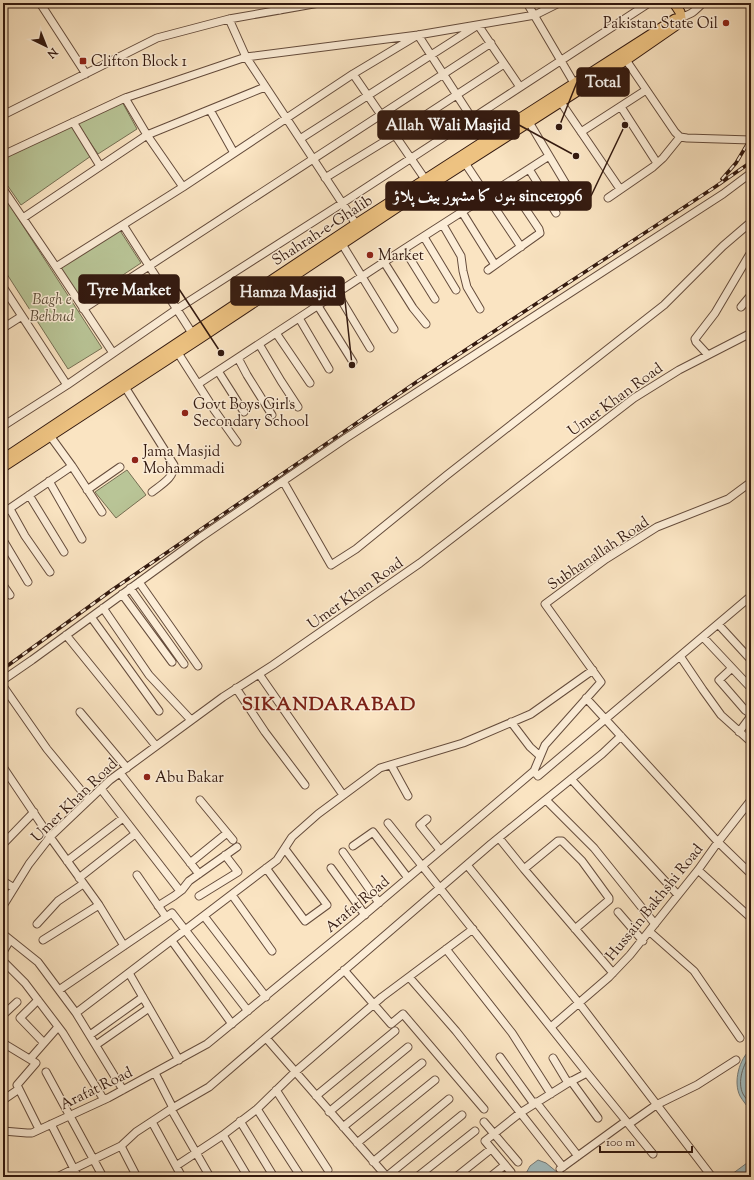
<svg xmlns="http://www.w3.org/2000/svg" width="754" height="1180" viewBox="0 0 754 1180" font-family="'Sorts Mill Goudy',Amiri,serif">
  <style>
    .green { fill: #b9c597; stroke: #766f53 }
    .water { fill: #a3bcbe; stroke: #767b78 }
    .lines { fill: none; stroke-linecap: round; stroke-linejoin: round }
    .shore { stroke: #6b6a66; stroke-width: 1 }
    .minor-casing { stroke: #654c3c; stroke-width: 9 }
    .major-casing { stroke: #33190f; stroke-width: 11 }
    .minor { stroke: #fcedd7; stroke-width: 7 }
    .major { stroke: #edc281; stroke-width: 9 }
    .rail-casing { stroke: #33190f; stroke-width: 3.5 }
    .rail { stroke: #fcedd7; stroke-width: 2; stroke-dasharray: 6; stroke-linecap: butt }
    .poi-dot { fill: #8f2418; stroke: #fcedd7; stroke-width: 1.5 }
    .labels { text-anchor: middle; stroke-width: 3; stroke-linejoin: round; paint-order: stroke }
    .poi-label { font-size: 15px; fill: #33190f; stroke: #fcedd7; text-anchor: start }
    .street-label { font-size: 15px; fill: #33190f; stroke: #fcedd7 }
    .park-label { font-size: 15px; font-style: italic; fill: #5b4d38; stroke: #fcedd7 }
    .district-label { font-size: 19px; font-weight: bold; letter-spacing: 1px; fill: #7a1f14; stroke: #fcedd7 }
    .leader { fill: none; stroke: #33190f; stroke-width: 1.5 }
    .callout-dot { fill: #33190f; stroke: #fcedd7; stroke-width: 1.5 }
    .callout { fill: #33190f; stroke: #33190f; stroke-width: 1.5 }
    .callout-label { font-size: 16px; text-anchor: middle; font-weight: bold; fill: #fff }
  </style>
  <rect width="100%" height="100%" fill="#fae4c2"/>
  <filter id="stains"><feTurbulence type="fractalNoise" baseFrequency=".005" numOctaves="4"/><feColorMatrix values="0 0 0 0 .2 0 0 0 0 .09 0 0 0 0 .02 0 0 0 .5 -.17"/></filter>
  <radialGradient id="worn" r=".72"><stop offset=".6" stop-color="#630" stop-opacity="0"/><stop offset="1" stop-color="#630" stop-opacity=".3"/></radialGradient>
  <path class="green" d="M120,98L137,129L98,154L75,120Z
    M71,124L91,156L21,205L3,179V158Z
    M3,195L102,348L68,369L3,268Z
    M119,229L141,263L82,302L60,268Z
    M127,470L146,495L116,518L95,492Z"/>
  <path class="water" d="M751,1049V1111C747,1106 743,1101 740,1096C733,1082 739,1059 751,1049Z
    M538,1160L546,1163L563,1177H524L530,1166Z
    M751,1160V1177H728Z"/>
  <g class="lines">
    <path class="shore" d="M751,1054C743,1064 737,1082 743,1094C745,1098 749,1101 751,1105"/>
    <defs>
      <path id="minor" d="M40,3L86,74
        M275,3L280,10
        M527,3L574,83
        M682,16C691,16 696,9 703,3
        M229,19L246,57L356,224
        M626,60L675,132L680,137L687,138L751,140
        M353,74L425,179
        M125,98L147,135L183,187
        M560,101L620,189
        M621,107L657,163
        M210,110L234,153
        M3,115L157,38L229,19L319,3
        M73,122L100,166
        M529,122L576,201
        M581,132L646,90
        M300,139L478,25L520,87
        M3,155L125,98L246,57L418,35L535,15L559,3
        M465,163L521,247
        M529,169L556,213
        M325,178L395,135L504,64
        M3,189L56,267L183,187L353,74L418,35L486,140
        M608,198L653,167L663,158L680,137
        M462,212L495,265
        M23,218L147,135L265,87
        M123,225L192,333
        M443,225L461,256L463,271L467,287L480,309
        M424,237L456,290
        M342,244L394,329
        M404,249L435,299
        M384,262L413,308L426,324
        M56,267L113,353
        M488,270L540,233L539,229L508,183
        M3,287L67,385
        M337,293L370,348
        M318,306L353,362
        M741,307L751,295
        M83,309L491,43
        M299,318L329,369
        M3,328L22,316
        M276,333L310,383
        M259,344L281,381L298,407
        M178,353L215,411L237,442
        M708,355L696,342L695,339L715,313L751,252
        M238,358L247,375L272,415
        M218,371L244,412
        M198,384L404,249L549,156
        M125,387L174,465C174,478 162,484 152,492
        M3,426L67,385L177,309L341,204L649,3
        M48,433L72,466L102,512
        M49,481L82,539
        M283,481L331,565L356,549L447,475L664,305L723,246L751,222
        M87,490L120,467
        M29,495L64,552
        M10,509L25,536L50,572
        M3,513L72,466
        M3,540L28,582
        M139,582L198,666
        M3,585L10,595
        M130,588L184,664
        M122,594L172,662
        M103,608L149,675L191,720
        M91,617L159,711
        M718,624L751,660
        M66,635L156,746
        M703,637L749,686
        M680,656L703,690L721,715L751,742
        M732,668L719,680L745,710L751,714
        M259,674L343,795
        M3,680L32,660L201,537L346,438L723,194L751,173
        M3,686L47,749L89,800
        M236,688L265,732L305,785
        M586,698L718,842L751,874
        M80,712L127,768
        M511,722L530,747L540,756
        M739,732L751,716
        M391,765L408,796
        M3,767L50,837L99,905L124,946
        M534,771L538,776L751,596
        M120,773L199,874
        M571,779L678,895
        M101,789L180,891
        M200,800L233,840
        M546,800L594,848L655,924
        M427,819L420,825L440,850
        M388,823L587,1073L653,1154
        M499,838L524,869L613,973
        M3,844L34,812
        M353,846L373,832L408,878
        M343,852L379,903
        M67,861L123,818
        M190,863L227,833
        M467,865L579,1003L712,1177
        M266,868L305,921L327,905L285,849
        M331,868L365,915
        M524,869L558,841H562L582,861L609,898V900L575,929
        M698,870L751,918
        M137,875L166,917
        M79,878L135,834
        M3,881L14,888
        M232,895L272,951
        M199,896L238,872L225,855
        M3,906L29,864L50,837L110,780L223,697L273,665L420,563L634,398L679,370L751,333
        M158,906L174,896L182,890L189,881L237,847
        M618,912L643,941
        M204,916L266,997
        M37,924L58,901L83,884
        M650,932L694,971L740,1038
        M3,934L38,962L76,1013L123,1090
        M43,940L99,905
        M172,941L232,1024
        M446,949L512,1033L551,1094
        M3,952L10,940
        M3,961L25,983L63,1033L104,1100
        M344,970L391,1024L403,1014L484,1109
        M129,973L179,1060
        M409,977L456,1031L563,1167
        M59,990L172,913L248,1011
        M38,1000L20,1018L44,1043
        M76,1013L277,860L292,837L318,814L380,768L463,743L531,714L593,670
        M3,1015L17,1002
        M551,1027L609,977L630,955L698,870L718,842L751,800
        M90,1035L143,997
        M266,1038L387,1177
        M3,1043L36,1063L17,1085L39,1129
        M96,1045L149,1008
        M500,1057L534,1104
        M553,1058L568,1083
        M30,1059L58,1027
        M46,1072L103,1177
        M155,1073L173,1108
        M571,1081L598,1118
        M276,1090L328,1170
        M316,1096L395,1031
        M3,1100L19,1089
        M536,1102L578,1156
        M171,1109L210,1177
        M257,1109L301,1177
        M329,1112L408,1047
        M240,1121L274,1177
        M152,1122L182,1177
        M484,1122L518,1162
        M51,1124L78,1177
        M629,1124L656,1105L697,1085L736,1060
        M343,1127L422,1063
        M3,1131L27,1133H32L108,1098L207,1044L356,922L534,771L545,745L601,682L545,604L606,559L657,527L728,499L751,482
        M223,1135L248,1177
        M357,1143L435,1080
        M121,1146L137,1177
        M373,1162L449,1099
        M176,1166L223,1135L257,1109L295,1072L382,997L473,929
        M560,1169L626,1121
        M511,1172L485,1141L520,1113L568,1083L587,1073
        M57,1177L121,1146L136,1132L171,1109L209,1087L491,844L602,754L621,736
        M386,1177L462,1115
        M417,1177L475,1131
        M456,1177L491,1149
        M490,1177L505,1165"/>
      <path id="major" d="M674,3L680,12L681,18
        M3,459L356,224L486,140L675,19
        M3,467L199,339L431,185L626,60L678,24L681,18"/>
    </defs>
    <use href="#minor" class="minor-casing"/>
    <use href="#major" class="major-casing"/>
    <use href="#minor" class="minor"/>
    <use href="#major" class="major"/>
    <defs>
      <path id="rail" d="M722,179L736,163L751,138
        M3,669L112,590L418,381L715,187L751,162"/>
    </defs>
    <use href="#rail" class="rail-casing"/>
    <use href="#rail" class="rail"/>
  </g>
  <g class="poi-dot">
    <circle cx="726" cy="23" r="4"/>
    <rect x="79" y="57" width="8" height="8" rx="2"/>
    <circle cx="370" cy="255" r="4"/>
    <circle cx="185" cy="413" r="4"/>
    <circle cx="135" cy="460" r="4"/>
    <circle cx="147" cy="777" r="4"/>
  </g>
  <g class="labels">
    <g class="poi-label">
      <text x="718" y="28" text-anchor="end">Pakistan State Oil</text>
      <text x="91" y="66">Clifton Block 1</text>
      <text x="378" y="260">Market</text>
      <text x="193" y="409">Govt Boys Girls<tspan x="193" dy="17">Secondary School</tspan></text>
      <text x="143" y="456">Jama Masjid<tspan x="143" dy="17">Mohammadi</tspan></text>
      <text x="155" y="782">Abu Bakar</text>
    </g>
    <g class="street-label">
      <text transform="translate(322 230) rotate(-33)" y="5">Shahrah-e-Ghalib</text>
      <text transform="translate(615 399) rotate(-36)" y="5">Umer Khan Road</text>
      <text transform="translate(598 553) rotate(-34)" y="5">Subhanallah Road</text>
      <text transform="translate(355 593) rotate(-35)" y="5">Umer Khan Road</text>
      <text transform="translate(74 800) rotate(-44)" y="5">Umer Khan Road</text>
      <text transform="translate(654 902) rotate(-51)" y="5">Hussain Bakhshi Road</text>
      <text transform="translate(357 904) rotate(-40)" y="5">Arafat Road</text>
      <text transform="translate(96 1088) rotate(-26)" y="5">Arafat Road</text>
    </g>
    <g class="park-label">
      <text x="52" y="304">Bagh e<tspan x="52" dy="17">Behbud</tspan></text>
    </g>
    <g class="district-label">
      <text x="329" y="710">SIKANDARABAD</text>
    </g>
  </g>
  <path class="leader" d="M559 127L577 82M576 156L519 125M625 125L591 196M221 353L179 289M352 365L344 291"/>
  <g class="callout-dot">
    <circle cx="559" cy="127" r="4"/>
    <circle cx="576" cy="156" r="4"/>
    <circle cx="625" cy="125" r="4"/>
    <circle cx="221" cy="353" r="4"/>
    <circle cx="352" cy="365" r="4"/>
  </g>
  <g class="callout">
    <rect x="577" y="68" width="52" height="28" rx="4"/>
    <rect x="378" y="111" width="141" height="28" rx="4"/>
    <rect x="386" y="182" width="205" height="28" rx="4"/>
    <rect x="79" y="275" width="100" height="28" rx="4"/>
    <rect x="231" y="277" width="113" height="28" rx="4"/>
  </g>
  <g class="callout-label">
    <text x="603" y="87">Total</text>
    <text x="448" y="130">Allah Wali Masjid</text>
    <text x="488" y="201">بنوں کا مشہور بیف پلاؤ since1996</text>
    <text x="129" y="295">Tyre Market</text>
    <text x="288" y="297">Hamza Masjid</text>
  </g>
  <rect width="754" height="1180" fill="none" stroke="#fae4c2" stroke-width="16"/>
  <rect x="4" y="4" width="746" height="1172" fill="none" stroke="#33190f" stroke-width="2"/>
  <rect x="8" y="8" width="738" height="1164" fill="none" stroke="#33190f"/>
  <g transform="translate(46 46) rotate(137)" stroke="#fcedd7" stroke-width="3" paint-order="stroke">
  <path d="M0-3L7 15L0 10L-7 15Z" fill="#33190f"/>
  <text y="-6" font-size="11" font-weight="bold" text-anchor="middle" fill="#33190f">N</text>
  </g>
  <path d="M600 1146v6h92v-6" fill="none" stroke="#33190f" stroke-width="2"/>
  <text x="606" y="1146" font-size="12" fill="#33190f" stroke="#fcedd7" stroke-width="3" paint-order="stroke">100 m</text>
  <rect width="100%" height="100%" filter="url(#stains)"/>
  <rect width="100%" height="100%" fill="url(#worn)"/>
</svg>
